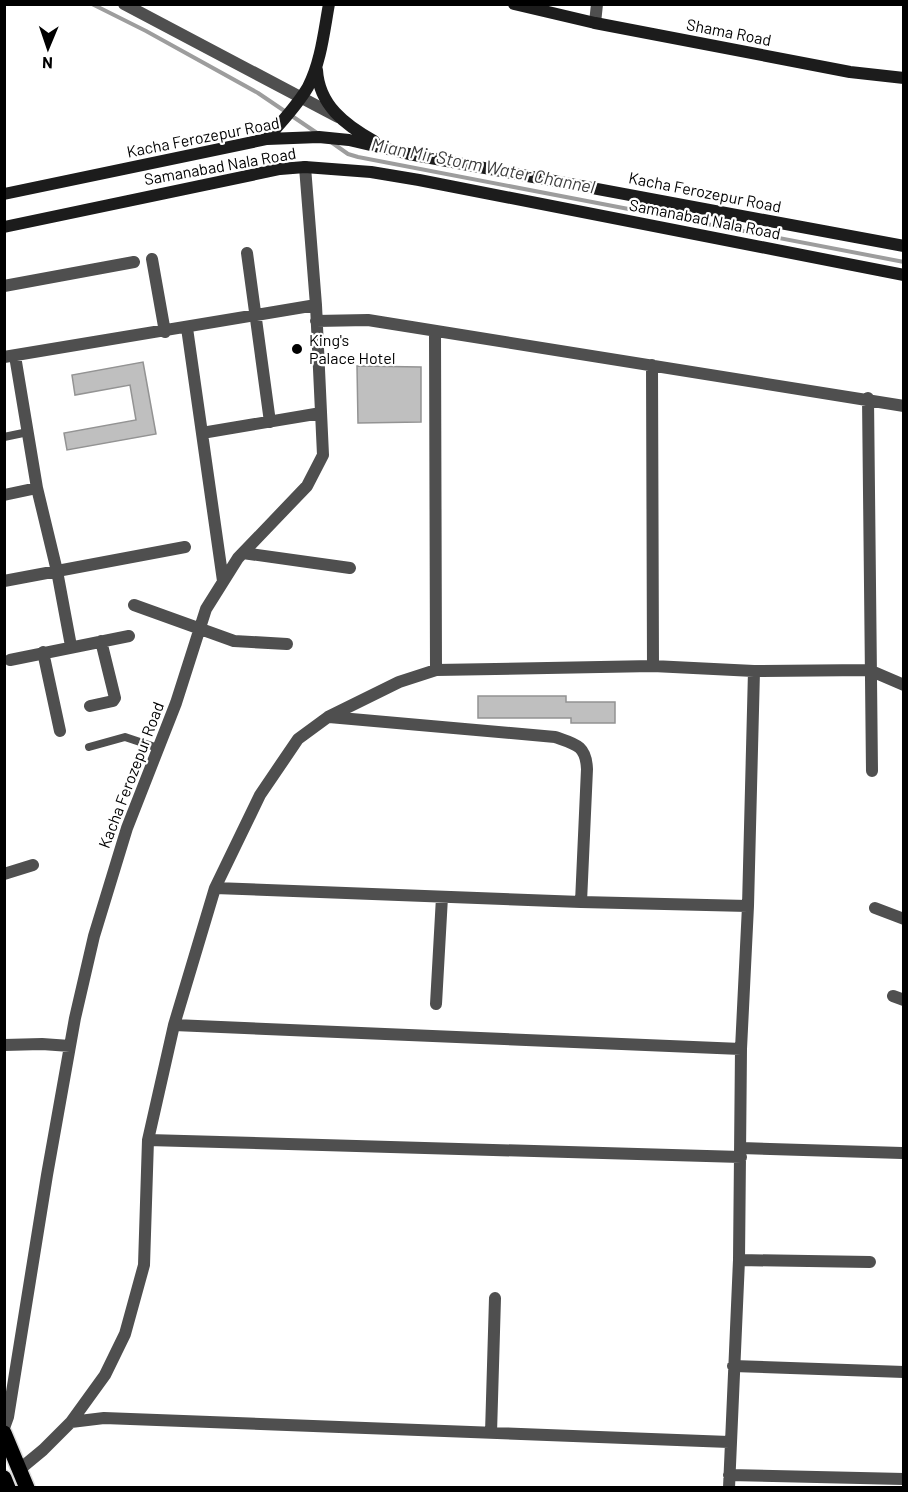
<svg xmlns="http://www.w3.org/2000/svg" width="908" height="1492" viewBox="0 0 908 1492" font-family="Barlow,sans-serif">
  <style>
    .lines { fill: none; stroke-linecap: round; stroke-linejoin: round }
    .stream { stroke: #9d9d9d; stroke-width: 4 }
    .building { fill: #bfbfbf; stroke: #939393; stroke-width: 1.5 }
    .primary-casing { stroke: #dbdbdb; stroke-width: 18 }
    .lane { stroke: #4f4f4f; stroke-width: 8 }
    .street { stroke: #4f4f4f; stroke-width: 12 }
    .secondary { stroke: #1c1c1c; stroke-width: 12 }
    .primary { stroke: #000; stroke-width: 15 }
    .poi-dot { fill: #000; stroke: #fff; stroke-width: 2 }
    .labels { text-anchor: middle; stroke-width: 4.5; stroke-linejoin: round; paint-order: stroke }
    .street-label { font-size: 16px; fill: #000; stroke: #fff }
    .poi-label { font-size: 16px; fill: #000; stroke: #fff; text-anchor: start }
    .water-label { font-size: 18px; font-style: italic; fill: #3e3e3e; stroke: #fff }
  </style>
  <rect width="100%" height="100%" fill="#fff"/>
  <g class="lines">
    <path class="stream" d="M92,4L146,31L258,93L317,133
      M331,142L348,154L358,157L904,262"/>
  </g>
  <path class="building" d="M143,362L156,434L67,450L64,433L136,420L130,385L75,395L72,375Z
    M357,366L421,367V422L358,423Z
    M478,696H566V702H615V723H571V718H478Z"/>
  <g class="lines">
    <defs>
      <path id="primary" d="M4,1433L27,1488
        M4,1478L8,1488"/>
    </defs>
    <use href="#primary" class="primary-casing"/>
    <path class="lane" d="M4,437L28,432
      M89,747L125,737L158,748"/>
    <path class="street" d="M124,4L338,117
      M595,23L597,4
      M247,253L270,422
      M152,259L165,332
      M4,286L134,262
      M316,321L368,320L904,406
      M187,328L223,581
      M435,332L436,670
      M15,356L37,488L57,571L71,646
      M4,357L316,305
      M652,365L653,666
      M868,398L872,771
      M202,433L321,413
      M4,495L37,488
      M243,553L350,568
      M4,581L185,547
      M134,605L234,641L287,644
      M43,652L60,731
      M10,660L129,636
      M90,706L113,701L115,698L101,641
      M329,717L555,737C575,744 586,745 587,769L581,902
      M4,874L33,865
      M215,888L581,902L748,906
      M875,908L904,919
      M893,996L904,1000
      M436,1004L442,897
      M174,1025L741,1049
      M4,1045L42,1044L70,1046
      M148,1140L741,1157
      M741,1148L902,1153
      M739,1260L870,1262
      M733,1366L904,1372
      M71,1422L104,1418L729,1442
      M4,1428L8,1417L47,1175L75,1018L94,936L127,828L176,703L206,609L238,558L307,486L323,455L316,305L305,167
      M491,1433L495,1298
      M20,1469L43,1450L71,1422L105,1375L125,1334L144,1265L148,1140L174,1025L215,888L260,795L298,739L328,717L399,682L436,670L653,666L754,671L869,670L904,685
      M729,1475L904,1479
      M729,1488L739,1260L741,1049L748,906L754,671"/>
    <path class="secondary" d="M514,4L595,23L850,72L904,78
      M317,70C319,105 345,125 374,141
      M267,139C281,122 297,106 308,87C321,62 324,31 329,4
      M4,194L267,139L319,137L349,140L409,154L904,246
      M4,227L280,169L305,167L371,172L419,180L904,275"/>
    <use href="#primary" class="primary"/>
  </g>
  <circle class="poi-dot" cx="297" cy="349" r="6"/>
  <g class="labels">
    <g class="street-label">
      <text transform="translate(729 32) rotate(11)" y="6">Shama Road</text>
      <text transform="translate(203 137) rotate(-11)" y="6">Kacha Ferozepur Road</text>
      <text transform="translate(220 166) rotate(-10)" y="6">Samanabad Nala Road</text>
      <text transform="translate(705 192) rotate(11)" y="6">Kacha Ferozepur Road</text>
      <text transform="translate(705 219) rotate(11)" y="6">Samanabad Nala Road</text>
      <text transform="translate(131 775) rotate(-69)" y="6">Kacha Ferozepur Road</text>
    </g>
    <g class="poi-label">
      <text x="309" y="346">King's<tspan x="309" dy="18">Palace Hotel</tspan></text>
    </g>
    <g class="water-label">
      <text transform="translate(483 166) rotate(11)" y="6">Mian Mir Storm Water Channel</text>
    </g>
  </g>
  <rect width="908" height="1492" fill="none" stroke="#000000" stroke-width="12"/>
  <g transform="translate(48 48) rotate(182)" stroke="#ffffff" stroke-width="4.5" paint-order="stroke">
  <path d="M0-4.5L10 22L0 15L-10 22Z" fill="#000000"/>
  <text y="-9" font-size="16" font-weight="bold" text-anchor="middle" fill="#000000">N</text>
  </g>
</svg>
